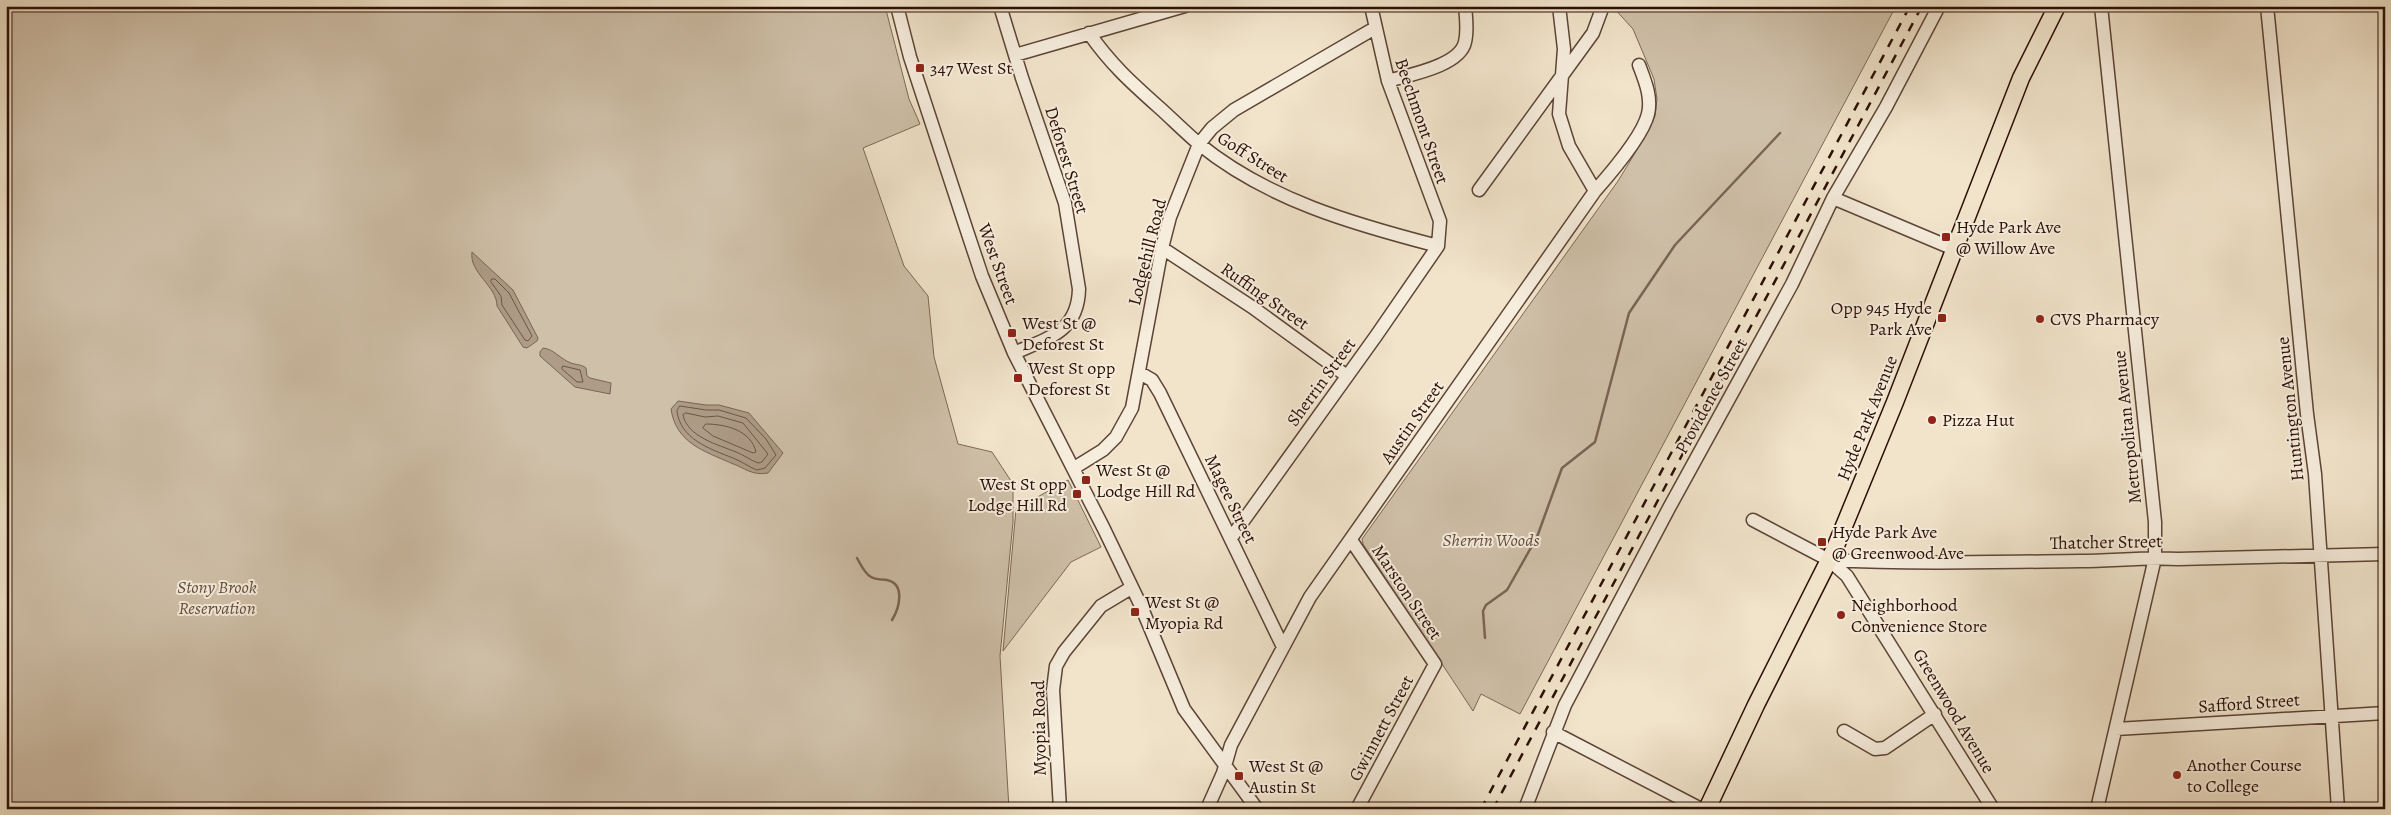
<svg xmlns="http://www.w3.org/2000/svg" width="2391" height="815" viewBox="0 0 2391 815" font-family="Alegreya,serif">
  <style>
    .green { fill: #cfc0a9; stroke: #7d6857 }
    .water { fill: #ae9c88; stroke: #7a6454 }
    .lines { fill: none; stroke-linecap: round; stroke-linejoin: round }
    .shore { stroke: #6c5646; stroke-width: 1 }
    .stream { stroke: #7a6454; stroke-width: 2.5 }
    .minor-casing { stroke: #5c4436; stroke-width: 15 }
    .major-casing { stroke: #2b0f05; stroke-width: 19 }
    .minor { stroke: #f6eddd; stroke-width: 12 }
    .major { stroke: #f1e4cb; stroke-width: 16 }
    .rail { stroke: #2b0f05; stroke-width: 2.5; stroke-dasharray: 9 9; stroke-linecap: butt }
    .poi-dot { fill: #8f2418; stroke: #f6eddd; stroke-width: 2 }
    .labels { text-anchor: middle; stroke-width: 4; stroke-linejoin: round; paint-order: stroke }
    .poi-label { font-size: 18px; fill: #2b0f05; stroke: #f6eddd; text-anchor: start }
    .street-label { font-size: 18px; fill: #2b0f05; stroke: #f6eddd }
    .park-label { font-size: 18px; font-style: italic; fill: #644d3e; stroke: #f6eddd }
  </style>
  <rect width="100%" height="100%" fill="#f1e4cb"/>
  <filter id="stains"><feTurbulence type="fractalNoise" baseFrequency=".004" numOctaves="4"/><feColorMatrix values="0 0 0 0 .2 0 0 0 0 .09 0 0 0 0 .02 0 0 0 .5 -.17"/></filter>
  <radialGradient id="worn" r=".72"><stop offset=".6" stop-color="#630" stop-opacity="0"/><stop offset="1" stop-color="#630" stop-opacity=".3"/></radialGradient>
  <path class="green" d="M6,6H885L909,99L920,124L863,148L904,266L928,296L934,357L958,444L992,452L1013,484V522L1000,656L1009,809H6Z
    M1612,6H1896L1520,714L1481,694L1473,711L1363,544L1362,539L1618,181L1649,130L1655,116L1657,99L1654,79L1633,29Z
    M1068,480L1101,547L1071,562L1003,651L1016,509Z"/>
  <path class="water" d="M472,252L513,290L538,338L537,341L527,348L523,347L497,306C497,286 469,273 472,252Z
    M543,348C554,349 560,359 571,363C576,365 581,364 586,368L587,376L590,378L611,383L610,394L575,387L540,356V352Z
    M678,401L706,405H719L749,413L783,453L768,473C752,476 745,468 731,463C704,451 676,443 671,409Z"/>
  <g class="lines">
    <path class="shore" d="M492,279H495L509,293L532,336L528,341L525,340L502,305L501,296L491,282Z
      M563,366L580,370L583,382H577L562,369Z
      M680,406L706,410H719L746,418L766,439L776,455L765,468L757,470C749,467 741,461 733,458C710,449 680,439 677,411Z
      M686,413L705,417L718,416L743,423L768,454L762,462L758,463C750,460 744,455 736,452C719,445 687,437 683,415Z
      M706,424C725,424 751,430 756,452L753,453L713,436L703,428Z"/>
    <path class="stream" d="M857,558C861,565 864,573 871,577C876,580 881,579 887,580C906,584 899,609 892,620
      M1485,638L1483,611L1486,605L1507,590L1537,537L1562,468L1595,442L1629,313L1675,245L1780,133"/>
    <defs>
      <path id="minor" d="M897,6L910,57L967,231L982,276L1014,353L1104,529L1141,606L1184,709L1257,809
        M1000,6L1022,78L1065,203L1079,289C1078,332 1048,338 1014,353
        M1371,6L1388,81L1440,221L1438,246
        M1559,6L1564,49L1559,114L1569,146L1595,191
        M2267,6L2307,414L2315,474L2338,809
        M1089,33C1111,65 1134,85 1162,110C1174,121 1186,133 1199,144C1268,200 1353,224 1438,246
        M1015,55L1185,6
        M1388,81C1408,75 1460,66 1465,42C1468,30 1466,18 1465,6
        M1479,190L1593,33L1603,6
        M1833,198L1954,249
        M1162,248L1252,307L1347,376
        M1140,373L1152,380L1160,393L1283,647
        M1074,468L1103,450L1116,437L1132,408L1162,248L1170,217L1199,144L1212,128L1234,110L1375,28
        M1753,520L1829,560L1847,576L1993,809
        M1231,538L1376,336L1438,246
        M1351,540L1435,664L1357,809
        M1829,560C1912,564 1996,562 2080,561C2113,561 2145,557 2178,559L2385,554
        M2116,729L2385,713
        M1844,731L1875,749L1885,748L1935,714
        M1553,732L1701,809
        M1060,809L1053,690L1056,666L1064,652L1101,606L1131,588
        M1207,809L1223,773L1231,745L1310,597L1595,191C1610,174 1643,135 1648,114C1652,97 1645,81 1639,65
        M1525,809L1565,705L1669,508L1792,284L1833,198L1886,107L1939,6
        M2097,809L2155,558V522L2101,6"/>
      <path id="major" d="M1707,809L1756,705L1835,548L1895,402L2021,78L2057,6"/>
    </defs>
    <use href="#minor" class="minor-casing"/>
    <use href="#major" class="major-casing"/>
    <use href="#minor" class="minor"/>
    <use href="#major" class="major"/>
    <path class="rail" d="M1481,809L1910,6
      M1493,809L1922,6"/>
  </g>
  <g class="poi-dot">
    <rect x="915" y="63" width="10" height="10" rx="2.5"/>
    <rect x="1941" y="232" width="10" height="10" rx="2.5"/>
    <rect x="1937" y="313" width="10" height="10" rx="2.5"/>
    <circle cx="2040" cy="319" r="5"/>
    <rect x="1007" y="328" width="10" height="10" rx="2.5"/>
    <rect x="1013" y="373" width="10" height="10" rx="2.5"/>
    <circle cx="1932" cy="420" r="5"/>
    <rect x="1081" y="475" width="10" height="10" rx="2.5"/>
    <rect x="1072" y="489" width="10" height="10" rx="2.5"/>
    <rect x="1817" y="537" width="10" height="10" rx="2.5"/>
    <rect x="1130" y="607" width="10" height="10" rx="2.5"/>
    <circle cx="1841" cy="615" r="5"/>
    <circle cx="2177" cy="775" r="5"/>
    <rect x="1234" y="771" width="10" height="10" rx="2.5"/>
  </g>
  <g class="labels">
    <g class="poi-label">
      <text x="930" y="74">347 West St</text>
      <text x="1956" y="233">Hyde Park Ave<tspan x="1956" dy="21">@ Willow Ave</tspan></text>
      <text x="1932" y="314" text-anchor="end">Opp 945 Hyde<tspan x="1932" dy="21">Park Ave</tspan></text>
      <text x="2050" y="325">CVS Pharmacy</text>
      <text x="1022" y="329">West St @<tspan x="1022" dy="21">Deforest St</tspan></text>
      <text x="1028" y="374">West St opp<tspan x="1028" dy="21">Deforest St</tspan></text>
      <text x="1942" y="426">Pizza Hut</text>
      <text x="1096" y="476">West St @<tspan x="1096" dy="21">Lodge Hill Rd</tspan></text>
      <text x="1067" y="490" text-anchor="end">West St opp<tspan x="1067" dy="21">Lodge Hill Rd</tspan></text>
      <text x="1832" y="538">Hyde Park Ave<tspan x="1832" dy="21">@ Greenwood Ave</tspan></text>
      <text x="1145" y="608">West St @<tspan x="1145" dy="21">Myopia Rd</tspan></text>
      <text x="1851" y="611">Neighborhood<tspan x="1851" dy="21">Convenience Store</tspan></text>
      <text x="2187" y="771">Another Course<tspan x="2187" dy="21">to College</tspan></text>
      <text x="1249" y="772">West St @<tspan x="1249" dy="21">Austin St</tspan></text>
    </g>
    <g class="street-label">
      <text transform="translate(1422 121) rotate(71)" y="6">Beechmont Street</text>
      <text transform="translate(1253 157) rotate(32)" y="6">Goff Street</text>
      <text transform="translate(1067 160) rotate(73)" y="6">Deforest Street</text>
      <text transform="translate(1147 252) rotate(-76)" y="6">Lodgehill Road</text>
      <text transform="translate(998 264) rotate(70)" y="6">West Street</text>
      <text transform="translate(1265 296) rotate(35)" y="6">Ruffing Street</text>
      <text transform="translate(1321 382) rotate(-54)" y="6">Sherrin Street</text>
      <text transform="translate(1711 396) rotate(-61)" y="6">Providence Street</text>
      <text transform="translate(2290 409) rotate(-96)" y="6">Huntington Avenue</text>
      <text transform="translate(1867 418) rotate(-68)" y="6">Hyde Park Avenue</text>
      <text transform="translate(1412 422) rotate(-55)" y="6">Austin Street</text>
      <text transform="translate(2127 427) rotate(-96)" y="6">Metropolitan Avenue</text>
      <text transform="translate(1231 499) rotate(64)" y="6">Magee Street</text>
      <text transform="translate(2106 542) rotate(-1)" y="6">Thatcher Street</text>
      <text transform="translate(1407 592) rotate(56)" y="6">Marston Street</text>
      <text transform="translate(2249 703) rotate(-4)" y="6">Safford Street</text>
      <text transform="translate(1954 711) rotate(59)" y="6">Greenwood Avenue</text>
      <text transform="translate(1039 728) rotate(-91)" y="6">Myopia Road</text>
      <text transform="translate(1381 728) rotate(-62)" y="6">Gwinnett Street</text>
    </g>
    <g class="park-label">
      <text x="1491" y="546">Sherrin Woods</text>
      <text x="217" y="593">Stony Brook<tspan x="217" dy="21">Reservation</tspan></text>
    </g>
  </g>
  <rect width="2391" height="815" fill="none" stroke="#f1e4cb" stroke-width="25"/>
  <rect x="8" y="8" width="2376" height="800" fill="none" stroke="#2b0f05" stroke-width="2.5"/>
  <rect x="12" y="12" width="2366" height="790" fill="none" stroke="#2b0f05"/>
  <rect width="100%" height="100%" filter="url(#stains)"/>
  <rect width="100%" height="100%" fill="url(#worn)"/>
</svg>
